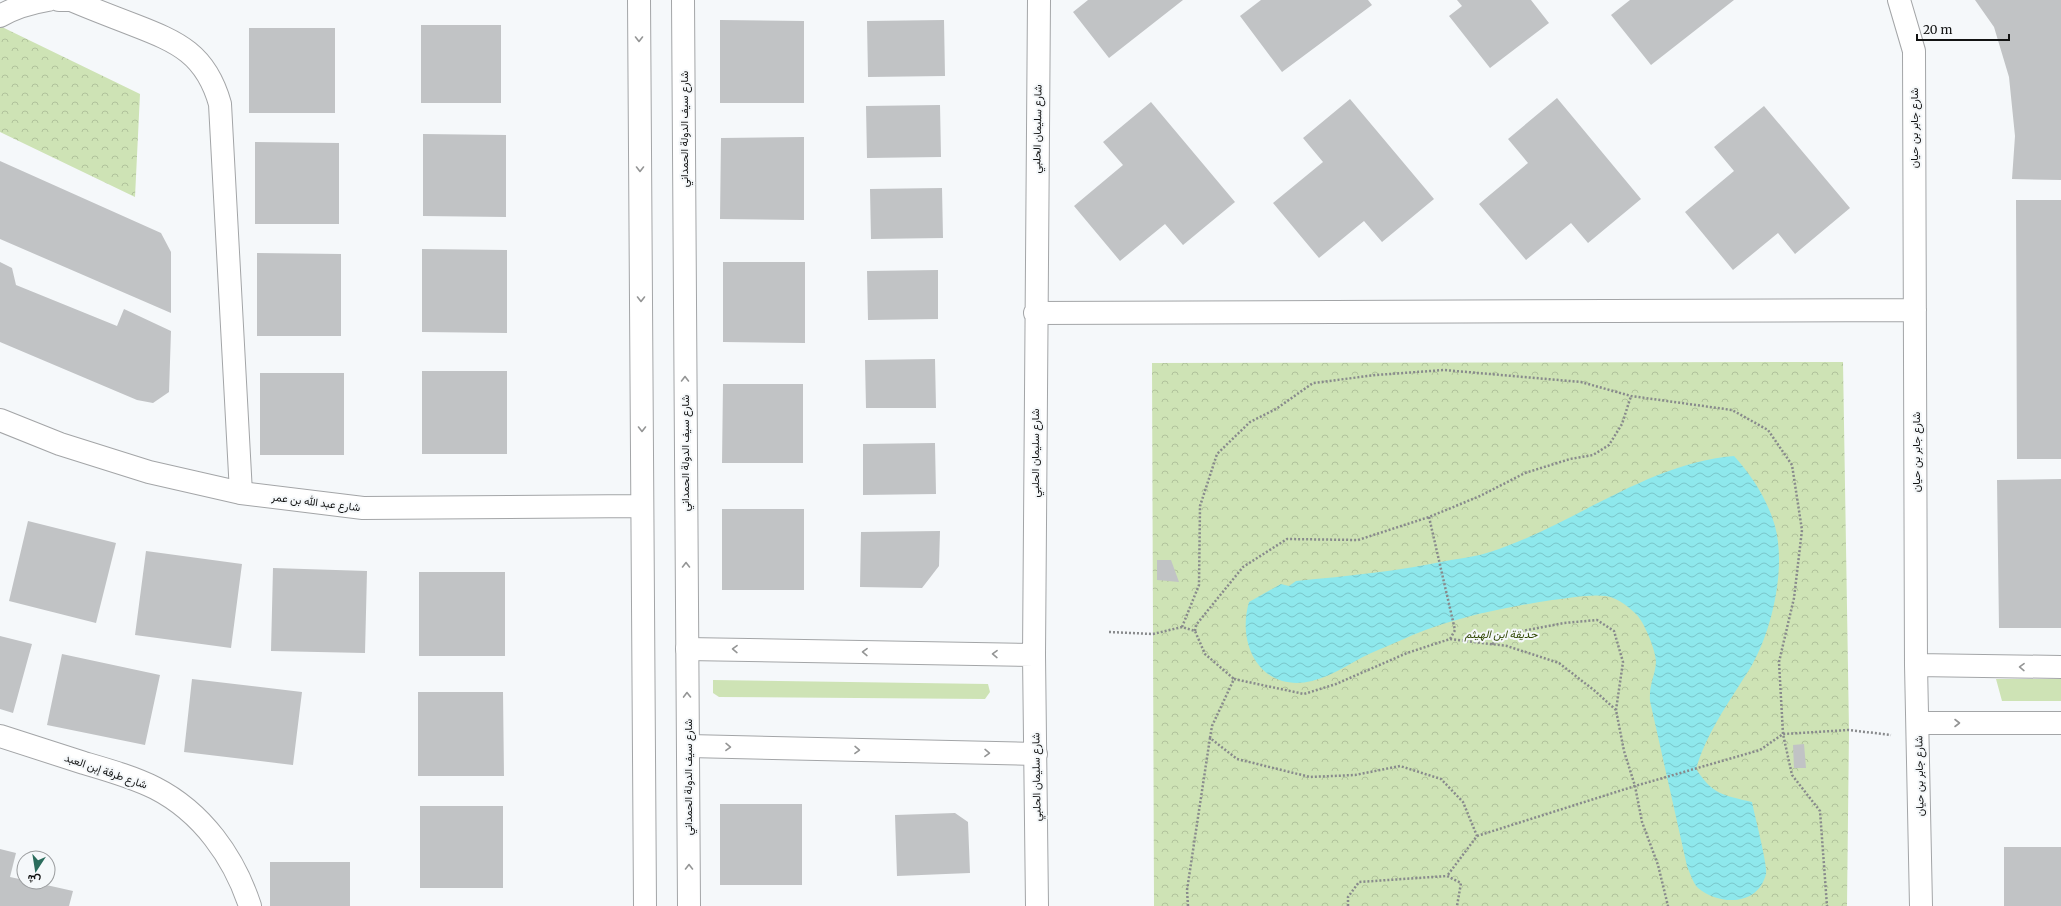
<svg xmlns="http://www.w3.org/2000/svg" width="2061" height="906" viewBox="0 0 2061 906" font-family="Merriweather,Vazirmatn,serif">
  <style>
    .green { fill: #cee3b5 }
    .park { fill: url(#park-crowns) }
    .water { fill: url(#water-waves) }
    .building { fill: #c1c3c5 }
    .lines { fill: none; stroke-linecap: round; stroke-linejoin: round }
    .minor-casing { stroke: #a3a5a7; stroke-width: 24 }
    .major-casing { stroke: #a3a5a7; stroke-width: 24 }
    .path { stroke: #888a8c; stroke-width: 2.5; stroke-dasharray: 2 2; stroke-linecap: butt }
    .minor { stroke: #fff; stroke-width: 22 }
    .major { stroke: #fff; stroke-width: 22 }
    .oneway { stroke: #949595 }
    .labels { text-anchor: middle; stroke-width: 4; stroke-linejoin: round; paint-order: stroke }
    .street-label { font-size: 11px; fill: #121313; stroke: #f5f8fa }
    .park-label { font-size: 11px; font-style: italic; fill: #304703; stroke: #f5f8fa }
  </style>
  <defs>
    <pattern id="park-crowns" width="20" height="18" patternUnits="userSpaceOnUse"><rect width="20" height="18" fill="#cee3b5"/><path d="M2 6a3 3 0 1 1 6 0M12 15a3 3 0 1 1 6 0" fill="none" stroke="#b0c29b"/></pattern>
    <pattern id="water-waves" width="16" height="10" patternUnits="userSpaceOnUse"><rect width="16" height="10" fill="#8ee8ec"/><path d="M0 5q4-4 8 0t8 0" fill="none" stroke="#79c6ca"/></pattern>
  </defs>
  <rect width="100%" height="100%" fill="#f5f8fa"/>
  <path class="green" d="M1996,679H2061V701H2002Z
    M713,680L988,684L990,692L985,699L719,697L713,693Z"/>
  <path class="park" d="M0,26L140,94L135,197L0,132Z
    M1843,362L1849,730L1847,906H1154L1152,363Z"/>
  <path class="water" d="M1734,456C1753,477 1767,499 1775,526C1786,567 1773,628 1752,665C1732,698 1707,731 1696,769C1713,795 1723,795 1752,802C1754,813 1768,866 1766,874C1758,906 1720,906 1698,888C1693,883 1690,873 1687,866L1650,701C1649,683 1655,677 1656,662C1656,651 1645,624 1637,615C1629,607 1618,598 1606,596C1589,594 1569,598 1552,600C1513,606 1472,614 1434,627C1415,633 1396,643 1378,650C1355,659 1336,675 1312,681C1262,693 1236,646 1249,602L1281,584L1289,586L1296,581C1348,576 1400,571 1451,560C1464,558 1478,556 1490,552C1572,526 1647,463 1734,456Z"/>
  <path class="building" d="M1088,0H1183L1109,58L1073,12Z
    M1261,0H1368L1372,5L1282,72L1240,16Z
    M1457,0H1531L1549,23L1490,68L1449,16L1462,6Z
    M1630,0H1734L1651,65L1611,15Z
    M1975,0H2061V180L2012,179L2015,136L2009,77L1994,27Z
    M720,20L804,21V103H720Z
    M944,20L945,76L868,77L867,21Z
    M421,25H501V103H421Z
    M249,28H335V113H249Z
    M1557,98L1641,199L1588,243L1571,223L1526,260L1479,204L1528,163L1508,139Z
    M1350,99L1434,199L1382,242L1364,221L1319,258L1273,203L1323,162L1303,138Z
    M1151,102L1235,202L1183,245L1165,224L1120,261L1074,206L1123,165L1103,142Z
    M940,105L941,157L867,158L866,106Z
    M1764,106L1850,208L1795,254L1778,233L1733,270L1685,212L1734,171L1714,147Z
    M423,134L506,135V217L423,216Z
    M804,137V220L720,219L721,138Z
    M255,142L339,143V224H255Z
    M0,161L161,233L171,252V313L0,239Z
    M942,188L943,238L871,239L870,189Z
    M2016,200H2061V459H2017Z
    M422,249L507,250V333L422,332Z
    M257,253L341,254V336H257Z
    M0,262L12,268L16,285L117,326L124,309L171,331L169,392L153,403L137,400L0,342Z
    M723,262H805V343L723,342Z
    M938,270V319L868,320L867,271Z
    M935,359L936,408H866L865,360Z
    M422,371H507V454H422Z
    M260,373H344V455H260Z
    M723,384H803V463H722Z
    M935,443L936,494L863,495V444Z
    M2061,479V628H1999L1997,480Z
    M722,509H804V590H722Z
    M28,521L116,543L96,623L9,601Z
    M940,531L939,566L922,588L860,587L861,532Z
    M146,551L242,564L231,648L135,635Z
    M1157,560H1171L1179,582L1157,580Z
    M273,568L367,571L365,653L271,651Z
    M419,572H505V656H419Z
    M0,636L32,644L13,713L0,709Z
    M62,654L160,675L145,745L47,725Z
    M192,679L302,692L293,765L184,752Z
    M418,692H503L504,776H418Z
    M1804,744L1806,768H1794L1793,745Z
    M720,804H802V885H720Z
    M420,806H503V888H420Z
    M955,813L968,822L970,873L897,876L895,815Z
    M2004,847H2061V906H2004Z
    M0,849L16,853L10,877L24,880V882H33L73,891L69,906H0Z
    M270,862H350V906H270Z"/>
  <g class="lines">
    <defs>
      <path id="minor" d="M59,0H71C92,9 113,17 134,25C178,42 206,54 220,104L241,493
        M1899,0L1914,51L1916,665L1921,906
        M0,16C16,7 30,3 48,0
        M1035,313L1915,310
        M687,649L1034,655
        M1916,665L2061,667
        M1918,723H2061
        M0,736C28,745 56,754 84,763C108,770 133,777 155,788C202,812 234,857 250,906
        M689,746L1036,754
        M1037,906L1034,655L1039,0"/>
      <path id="major" d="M639,0L645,906
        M683,0L689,906
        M0,420L60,444L149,472L241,493L363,508L642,506"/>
    </defs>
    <use href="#minor" class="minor-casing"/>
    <use href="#major" class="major-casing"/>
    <path class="path" d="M1429,517L1455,630L1450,639
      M1182,627L1199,585L1200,506L1217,454L1250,422L1276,409L1313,383L1376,375L1444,370L1581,382L1631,396L1732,410L1768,430L1792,465L1802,530L1794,598L1779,662L1783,734L1792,775L1820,811L1827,906
      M1195,631L1196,625L1243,567L1287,539L1358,540L1429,517L1480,496L1525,473L1570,459L1593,455L1609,445L1622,424L1631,396
      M1109,632L1153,634L1182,627L1195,631L1205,654L1234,679
      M1492,644L1517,632L1564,623L1597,620L1614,631L1623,662L1616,710
      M1210,738L1212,726L1234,679L1304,694L1336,684L1407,653L1450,639L1507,646L1559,663L1595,691L1616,710L1624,751L1635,786L1642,822L1658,865L1668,906
      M1477,836L1635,786L1760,750L1783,734L1849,730L1891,735
      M1188,906L1187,890L1210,738L1237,759L1310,777L1355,775L1400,766L1441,779L1463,802L1477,836L1447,876
      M1348,906V897L1359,882L1447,876L1461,883L1457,906"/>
    <use href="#minor" class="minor"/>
    <use href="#major" class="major"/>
  </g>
  <defs><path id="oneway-chevron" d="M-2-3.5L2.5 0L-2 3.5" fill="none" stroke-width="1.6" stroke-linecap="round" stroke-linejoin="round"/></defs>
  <g class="oneway">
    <use href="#oneway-chevron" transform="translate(639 39) rotate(90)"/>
    <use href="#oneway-chevron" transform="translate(640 169) rotate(90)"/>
    <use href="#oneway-chevron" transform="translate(641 299) rotate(90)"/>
    <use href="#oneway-chevron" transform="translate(685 379) rotate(-90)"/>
    <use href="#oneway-chevron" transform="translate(642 429) rotate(90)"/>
    <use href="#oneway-chevron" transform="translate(686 565) rotate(-90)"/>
    <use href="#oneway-chevron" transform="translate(735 649) rotate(-179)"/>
    <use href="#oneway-chevron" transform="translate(865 652) rotate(-179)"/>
    <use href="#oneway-chevron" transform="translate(995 654) rotate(-179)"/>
    <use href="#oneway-chevron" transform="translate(2022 667) rotate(-179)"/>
    <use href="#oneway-chevron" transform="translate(687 695) rotate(-91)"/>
    <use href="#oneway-chevron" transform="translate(1957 723)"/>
    <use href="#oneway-chevron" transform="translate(728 747) rotate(1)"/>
    <use href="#oneway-chevron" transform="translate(857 750) rotate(1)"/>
    <use href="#oneway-chevron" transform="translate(987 753) rotate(1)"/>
    <use href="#oneway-chevron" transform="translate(689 867) rotate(-90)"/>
  </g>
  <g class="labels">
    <g class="street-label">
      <text transform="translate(1914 128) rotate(-90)" y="4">شارع جابر بن حيان</text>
      <text transform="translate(684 129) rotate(-90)" y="4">شارع سيف الدولة الحمداني</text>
      <text transform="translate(1037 129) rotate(-89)" y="4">شارع سليمان الحلبي</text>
      <text transform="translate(1916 452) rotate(-90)" y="4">شارع جابر بن حيان</text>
      <text transform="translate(685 453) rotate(-90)" y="4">شارع سيف الدولة الحمداني</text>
      <text transform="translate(1035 453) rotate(-90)" y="4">شارع سليمان الحلبي</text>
      <text transform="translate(316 502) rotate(7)" y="4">شارع عبد الله بن عمر</text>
      <text transform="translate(106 771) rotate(19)" y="4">شارع طرفة إبن العبد</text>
      <text transform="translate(1919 776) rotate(-91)" y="4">شارع جابر بن حيان</text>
      <text transform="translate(688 777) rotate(-90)" y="4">شارع سيف الدولة الحمداني</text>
      <text transform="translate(1036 777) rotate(-91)" y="4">شارع سليمان الحلبي</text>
    </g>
    <g class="park-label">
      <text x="1501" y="638">حديقة ابن الهيثم</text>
    </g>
  </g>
  <g transform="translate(36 870) rotate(192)"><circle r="19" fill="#f5f8fa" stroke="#9a9c9e"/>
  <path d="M0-3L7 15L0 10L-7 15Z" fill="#2b6c5c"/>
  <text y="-6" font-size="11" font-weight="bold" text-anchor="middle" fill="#121313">ش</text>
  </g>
  <path d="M1917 34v6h92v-6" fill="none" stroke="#121313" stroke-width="2"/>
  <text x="1923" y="34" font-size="12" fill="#121313" stroke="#f5f8fa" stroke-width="3" paint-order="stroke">20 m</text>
</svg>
